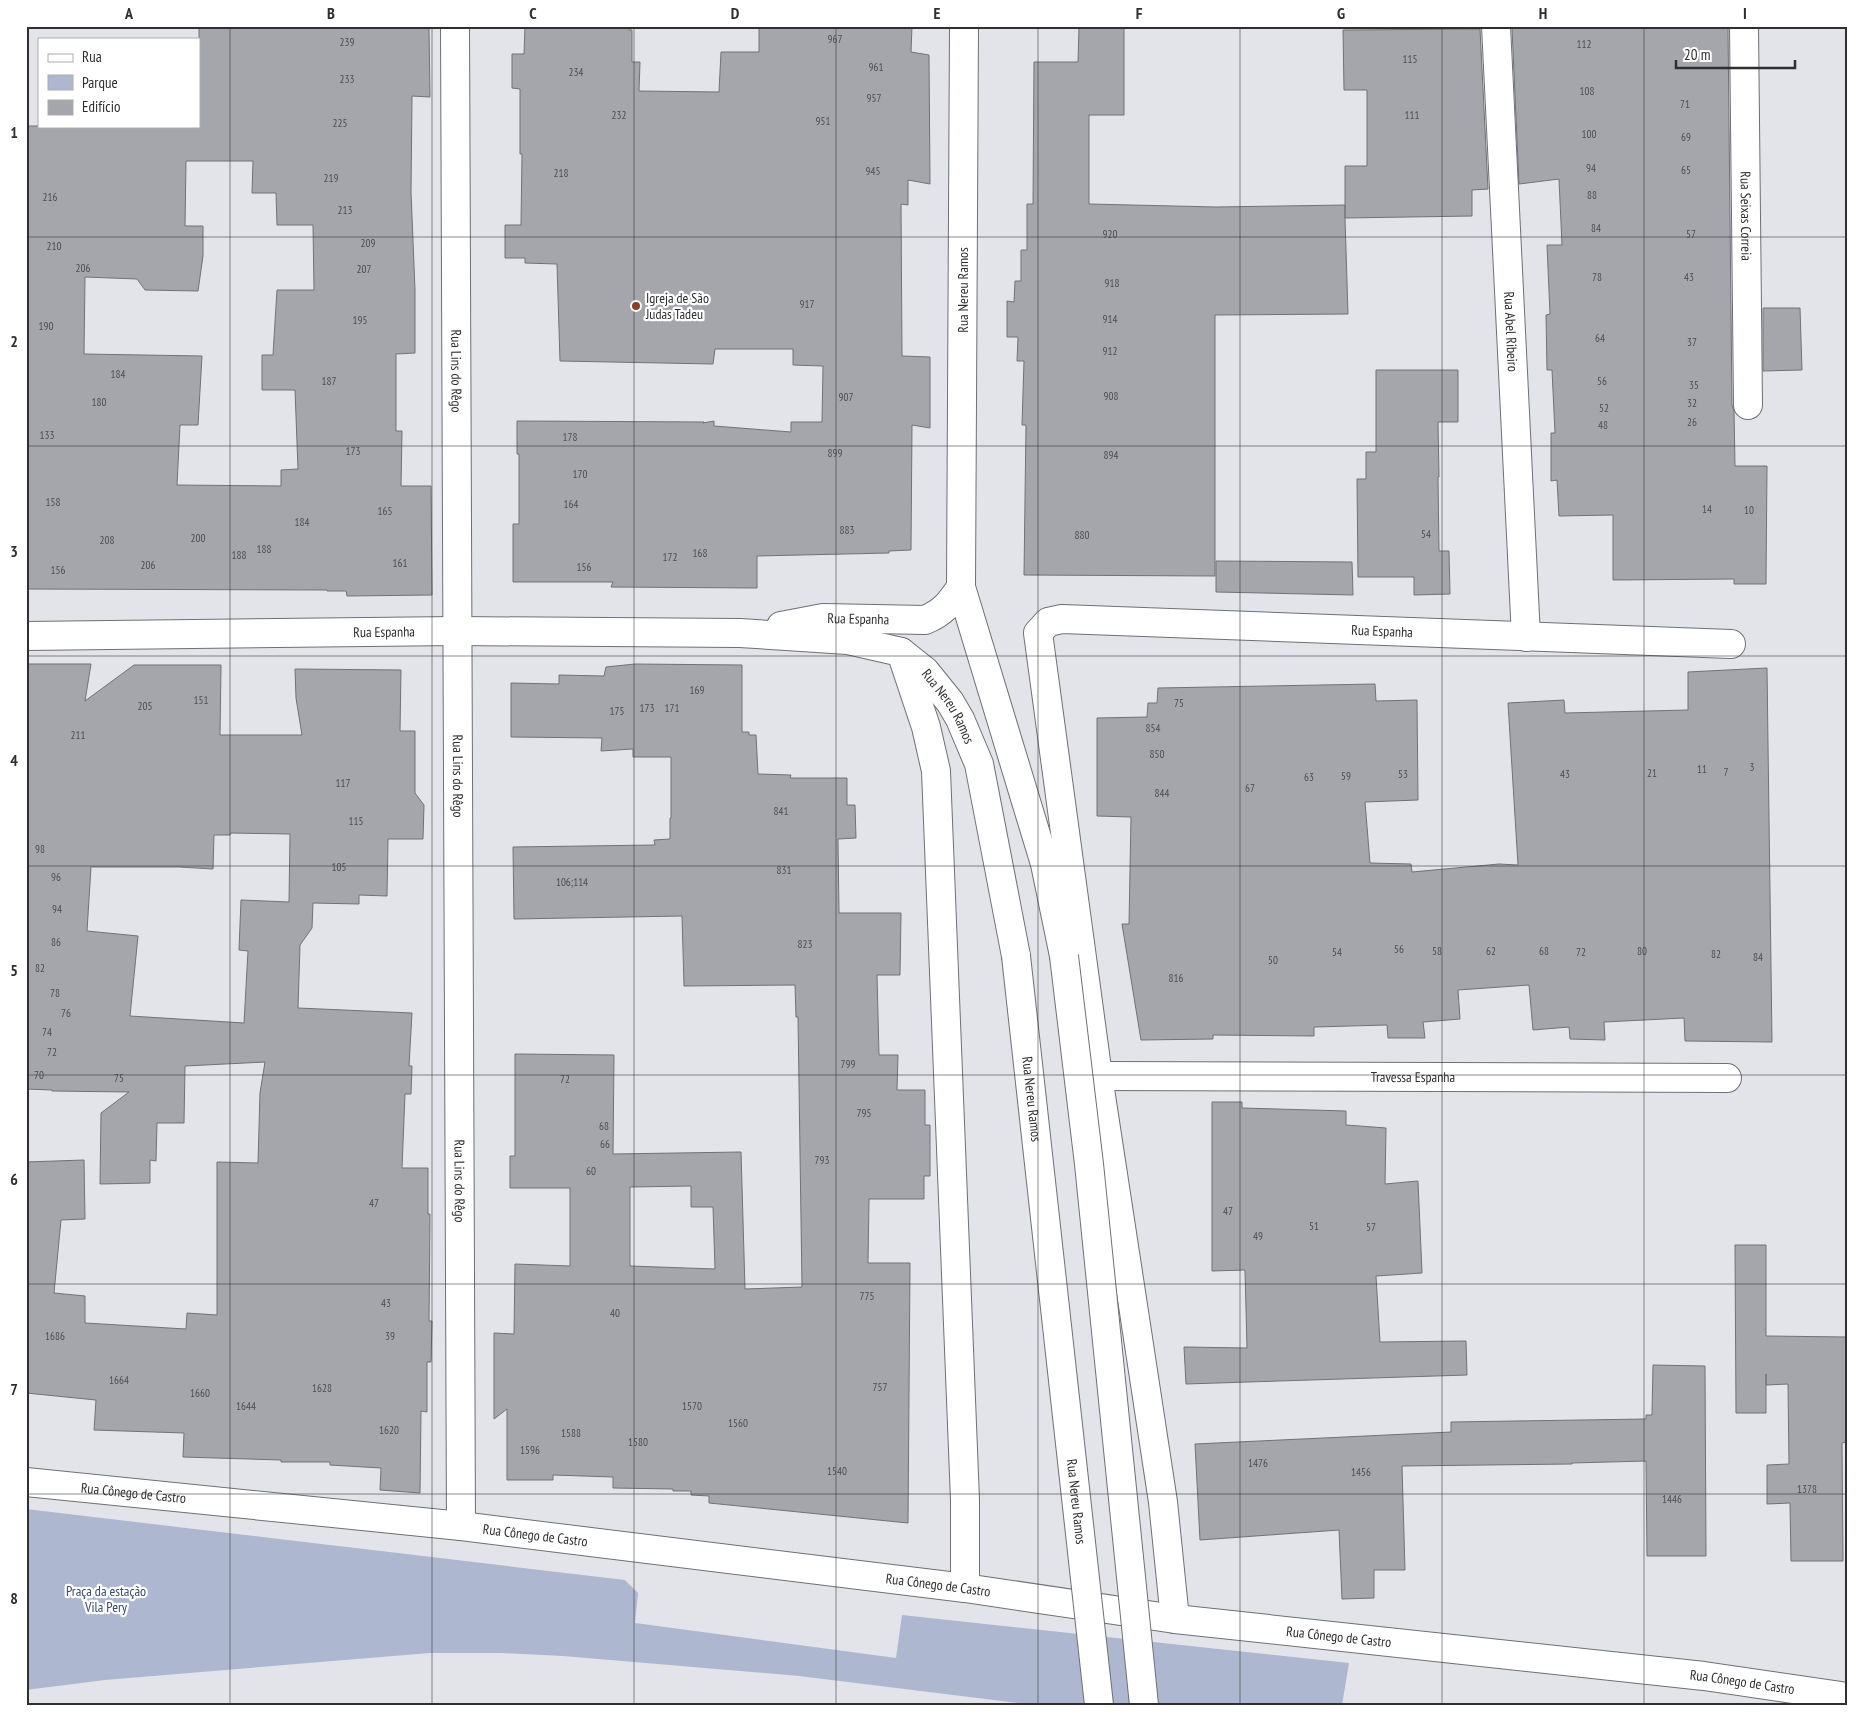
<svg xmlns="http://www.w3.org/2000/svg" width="1874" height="1731" viewBox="0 0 1874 1731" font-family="'PT Sans Narrow',sans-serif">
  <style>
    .green { fill: #adb8d0 }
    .building { fill: #a4a6ab; stroke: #707276; fill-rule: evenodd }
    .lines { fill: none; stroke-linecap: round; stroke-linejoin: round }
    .minor-casing { stroke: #6e7074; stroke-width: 30 }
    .major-casing { stroke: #6e7074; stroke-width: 30 }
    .minor { stroke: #fff; stroke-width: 28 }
    .major { stroke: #fff; stroke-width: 28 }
    .minor-bridge-casing { stroke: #6e7074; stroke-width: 30; stroke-linecap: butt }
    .minor-bridge { stroke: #fff; stroke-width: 28 }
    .grid { fill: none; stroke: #2f2f31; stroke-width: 1; stroke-opacity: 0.55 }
    .poi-dot { fill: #884022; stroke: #fff; stroke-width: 2 }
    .labels { text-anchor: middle; stroke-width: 4.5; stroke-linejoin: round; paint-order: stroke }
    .number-label { font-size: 11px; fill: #4c4d50 }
    .street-label { font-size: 14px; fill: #2f2f31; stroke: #fff }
    .poi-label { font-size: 14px; fill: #2f2f31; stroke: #fff; text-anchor: start }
    .park-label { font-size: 14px; fill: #384971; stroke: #fff }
    .neatline { fill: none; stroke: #2f2f31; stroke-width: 2 }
    .grid-label { font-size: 16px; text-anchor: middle; font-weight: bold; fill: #2f2f31 }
  </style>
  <rect width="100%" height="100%" fill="#e2e4e9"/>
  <path class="green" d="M26,1509L625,1580L638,1593L635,1623L896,1658L902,1615L1349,1663L1342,1705H1034L799,1676L563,1656L501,1653H430L105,1680L26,1690Z"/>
  <path class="building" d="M338,26L429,28L430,97L412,96L411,192L415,290V353L396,354V431H402L401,486H431L432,595L347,596L346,591H327V590L26,589V126H199V27L339,28ZM186,161H253L252,193H276L277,225H313L314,290H277L273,355H262V390H295L298,469L281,470V486L177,485L180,425H198L202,356L84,354L85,277L137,279L145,290L198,291L203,256V226H185Z
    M525,26H629V30H632V62H640L639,91L719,92L721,52H759V26H912L911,52L929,55L930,184L908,180V205L901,204L902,356L930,357V428L912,425L911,550L889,551V553L757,556V588L611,587L613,582H513V524H519V454H517V421L704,422L703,423L714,421V426L791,432V422H822L823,366L793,365V349H715L713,364L560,361L557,264L525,263V258H505V225H521L522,154H520V89L512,88V54H524Z
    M1079,26H1124V115H1089V204L1216,207L1345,205V218V166H1367V90H1344L1343,30L1480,29L1488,189L1472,190V216L1345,218L1348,314L1215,315V576L1024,575L1026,425H1022L1024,361H1017L1018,337H1007V301L1014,302L1015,281H1021V250H1027V204H1033L1034,62H1078Z
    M1535,26L1728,28L1732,405L1734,411L1735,466H1767L1766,584H1734V579L1613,580V515L1559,516L1557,480L1551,481V433H1555L1552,370H1547L1546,315L1550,314L1547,245H1562L1559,179L1519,184L1512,28H1535Z
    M1763,308H1800L1802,370L1763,371Z
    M1376,370H1458V422H1438L1439,477H1438L1439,551H1449L1450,594L1414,595V577H1358L1357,479H1366V452H1376Z
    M1216,561L1352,562L1353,595L1216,592Z
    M26,664H91L85,701L134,665H221L220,735H302L296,698L295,669L401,670L400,731H415V793L424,805L423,839H388L387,896L359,895V904L313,903L312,928L300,945L298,1008L412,1013L409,1066H412L411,1094H405L402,1168H428V1214H430L429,1321H432L431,1362H427V1412L421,1411L420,1493L380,1490L381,1468L330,1465V1462H281V1460L183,1457L184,1433L94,1430L96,1400L26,1393V1162L84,1160L85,1219L61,1220L54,1293L85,1296V1323L186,1329L187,1313L217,1315V1162L258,1163L260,1093L265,1062L185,1066L184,1123H157L156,1161L150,1160V1183L100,1184L101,1113L129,1092L52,1091V1090L26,1089ZM231,833L290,834L289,902L241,900L239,950L248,951L244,1023L130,1016L138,936L87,931L91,867H179L213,869L214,835H230Z
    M635,664L742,665V732H749V735H756L758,774L791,775L790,778H847V805H855L856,838L838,839L839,913H901L900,975H877L879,1055H898L897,1090H925V1125H930V1176H924V1199H869L868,1263H910L908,1523L709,1503V1496L691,1495V1491H673V1489L613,1488V1477L553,1475V1480H507V1409L494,1419V1333L514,1334L515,1264L570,1266V1188H510V1156H515V1054L614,1055L613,1154L741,1152L745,1289L802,1287L798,1017H796L795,985L684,986L682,916L514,919L513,847L655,845L654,840L670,839V818H671V757H633V749L601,751L602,738L511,737V683L559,684V675L604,676L606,667ZM691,1186V1207H713L715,1269L630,1266V1187Z
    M1767,668L1772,1042L1685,1041L1684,1018L1604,1022L1605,1040L1570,1039L1569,1027L1533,1030L1529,985L1458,990L1460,1019L1423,1022L1425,1038H1388L1387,1025L1314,1027V1036L1213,1035V1039L1141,1040L1122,924H1129L1131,817L1097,816V718L1147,717L1148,703H1157L1158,688L1375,684L1376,701L1417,700L1418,800L1365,802L1370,863L1411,864L1412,872L1499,864L1518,865L1508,703L1564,700L1565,713L1688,710V672Z
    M1212,1102H1242V1108L1346,1111V1125L1386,1128L1385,1184L1418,1181L1422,1273L1376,1276L1380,1342L1466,1341L1467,1375L1186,1384L1184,1347L1247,1348L1245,1270L1212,1271Z
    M1735,1245H1766V1336L1848,1337L1846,1442L1842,1443L1843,1561H1791L1790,1503L1767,1504V1465L1789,1464L1788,1384L1766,1385V1374V1413H1736Z
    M1653,1365L1705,1366L1706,1556H1647L1646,1461L1572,1463V1464L1402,1466L1405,1570H1374V1598L1342,1599L1339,1530L1200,1540L1195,1444L1451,1432V1422L1646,1419V1415H1652Z"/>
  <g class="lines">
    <defs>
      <g id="minor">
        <path id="s1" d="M455,26L461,1526"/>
        <path d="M964,26L961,587L1045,864L1064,956"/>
        <path id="s2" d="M1496,26L1526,637"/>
        <path id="s3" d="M1744,26L1748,405"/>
        <path id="s4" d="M781,626L823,618L925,620C944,612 950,603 961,587"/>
        <path id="s5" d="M26,636L456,631L740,633L848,640L901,652L925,671L950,702L960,719L979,764L1016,956"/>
        <path d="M901,652L926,727L936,771L965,1500V1588"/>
        <path id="s6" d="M1098,1076L1727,1078"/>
        <path id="s7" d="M1175,1619L1163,1502L1098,1076L1038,633L1048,622L1062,619L1731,644"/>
      </g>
      <g id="major">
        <path id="s8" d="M26,1482L461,1526L965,1588L1175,1619L1704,1676L1848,1697"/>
      </g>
    </defs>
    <use href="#minor" class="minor-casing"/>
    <use href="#major" class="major-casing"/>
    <use href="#minor" class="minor"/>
    <use href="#major" class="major"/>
    <defs>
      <g id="minor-bridge">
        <path id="s9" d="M1016,956L1099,1705"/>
        <path d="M1064,956L1089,1164L1144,1705"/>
      </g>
    </defs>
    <use href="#minor-bridge" class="minor-bridge-casing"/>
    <use href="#minor-bridge" class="minor-bridge"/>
  </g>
  <path class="grid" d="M230,26V1705M432,26V1705M634,26V1705M836,26V1705M1038,26V1705M1240,26V1705M1442,26V1705M1644,26V1705M26,237H1848M26,446H1848M26,656H1848M26,866H1848M26,1075H1848M26,1284H1848M26,1494H1848"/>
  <circle class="poi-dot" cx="636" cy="306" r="5"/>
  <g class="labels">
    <g class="number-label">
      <text x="835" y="43">967</text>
      <text x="347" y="46">239</text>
      <text x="1584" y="48">112</text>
      <text x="1410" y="63">115</text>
      <text x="876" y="71">961</text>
      <text x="576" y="76">234</text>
      <text x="347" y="83">233</text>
      <text x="1587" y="95">108</text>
      <text x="874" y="102">957</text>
      <text x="1685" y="108">71</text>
      <text x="619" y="119">232</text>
      <text x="1412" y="119">111</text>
      <text x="823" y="125">951</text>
      <text x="340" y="127">225</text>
      <text x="1589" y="138">100</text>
      <text x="1686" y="141">69</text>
      <text x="1591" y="172">94</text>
      <text x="1686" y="174">65</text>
      <text x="873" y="175">945</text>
      <text x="561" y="177">218</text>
      <text x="331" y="182">219</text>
      <text x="1592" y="199">88</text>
      <text x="50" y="201">216</text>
      <text x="345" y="214">213</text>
      <text x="1596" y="232">84</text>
      <text x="1110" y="238">920</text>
      <text x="1691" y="238">57</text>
      <text x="368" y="247">209</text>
      <text x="54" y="250">210</text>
      <text x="83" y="272">206</text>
      <text x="364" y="273">207</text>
      <text x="1597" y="281">78</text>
      <text x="1689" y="281">43</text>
      <text x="1112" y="287">918</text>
      <text x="807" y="308">917</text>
      <text x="1110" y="323">914</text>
      <text x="360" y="324">195</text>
      <text x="46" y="330">190</text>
      <text x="1600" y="342">64</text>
      <text x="1692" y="346">37</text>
      <text x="1110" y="355">912</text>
      <text x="118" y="378">184</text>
      <text x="329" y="385">187</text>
      <text x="1602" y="385">56</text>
      <text x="1694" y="389">35</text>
      <text x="1111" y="400">908</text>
      <text x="846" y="401">907</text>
      <text x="99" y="406">180</text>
      <text x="1692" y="407">32</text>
      <text x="1604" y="412">52</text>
      <text x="1692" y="426">26</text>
      <text x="1603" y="429">48</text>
      <text x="47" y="439">133</text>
      <text x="570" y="441">178</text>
      <text x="353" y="455">173</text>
      <text x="835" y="457">899</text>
      <text x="1111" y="459">894</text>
      <text x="580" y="478">170</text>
      <text x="53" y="506">158</text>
      <text x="571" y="508">164</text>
      <text x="1707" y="513">14</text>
      <text x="1749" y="514">10</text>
      <text x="385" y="515">165</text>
      <text x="302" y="526">184</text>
      <text x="847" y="534">883</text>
      <text x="1426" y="538">54</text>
      <text x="1082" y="539">880</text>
      <text x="198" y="542">200</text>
      <text x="107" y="544">208</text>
      <text x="264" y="553">188</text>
      <text x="700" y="557">168</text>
      <text x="239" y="559">188</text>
      <text x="670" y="561">172</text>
      <text x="400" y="567">161</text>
      <text x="148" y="569">206</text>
      <text x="584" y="571">156</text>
      <text x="58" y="574">156</text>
      <text x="697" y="694">169</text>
      <text x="201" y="704">151</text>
      <text x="1179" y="707">75</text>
      <text x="145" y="710">205</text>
      <text x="647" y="712">173</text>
      <text x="672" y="712">171</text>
      <text x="617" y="715">175</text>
      <text x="1153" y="732">854</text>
      <text x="78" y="739">211</text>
      <text x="1157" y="758">850</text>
      <text x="1752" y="771">3</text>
      <text x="1702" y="773">11</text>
      <text x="1726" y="776">7</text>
      <text x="1652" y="777">21</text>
      <text x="1403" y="778">53</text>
      <text x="1565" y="778">43</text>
      <text x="1346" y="780">59</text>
      <text x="1309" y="781">63</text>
      <text x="343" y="787">117</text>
      <text x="1250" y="792">67</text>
      <text x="1162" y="797">844</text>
      <text x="781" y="815">841</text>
      <text x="356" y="825">115</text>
      <text x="40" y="853">98</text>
      <text x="339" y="871">105</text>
      <text x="784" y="874">831</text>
      <text x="56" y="881">96</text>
      <text x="572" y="886">106;114</text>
      <text x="57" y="913">94</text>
      <text x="56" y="946">86</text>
      <text x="805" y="948">823</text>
      <text x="1399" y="953">56</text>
      <text x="1437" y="955">58</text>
      <text x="1491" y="955">62</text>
      <text x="1544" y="955">68</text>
      <text x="1642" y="955">80</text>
      <text x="1337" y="956">54</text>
      <text x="1581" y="956">72</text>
      <text x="1716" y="958">82</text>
      <text x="1758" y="961">84</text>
      <text x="1273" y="964">50</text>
      <text x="40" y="972">82</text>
      <text x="1176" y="982">816</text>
      <text x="55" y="997">78</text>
      <text x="66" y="1017">76</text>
      <text x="47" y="1036">74</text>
      <text x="52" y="1056">72</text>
      <text x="848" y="1068">799</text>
      <text x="39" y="1079">70</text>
      <text x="119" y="1082">75</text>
      <text x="565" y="1083">72</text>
      <text x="864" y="1117">795</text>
      <text x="604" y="1130">68</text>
      <text x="605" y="1148">66</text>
      <text x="822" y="1164">793</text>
      <text x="591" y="1175">60</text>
      <text x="374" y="1207">47</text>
      <text x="1228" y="1215">47</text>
      <text x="1314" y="1230">51</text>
      <text x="1371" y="1231">57</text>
      <text x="1258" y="1240">49</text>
      <text x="867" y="1300">775</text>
      <text x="386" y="1307">43</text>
      <text x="615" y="1317">40</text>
      <text x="55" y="1340">1686</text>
      <text x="390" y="1340">39</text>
      <text x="119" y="1384">1664</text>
      <text x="880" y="1391">757</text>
      <text x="322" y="1392">1628</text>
      <text x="200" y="1397">1660</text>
      <text x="246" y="1410">1644</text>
      <text x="692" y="1410">1570</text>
      <text x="738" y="1427">1560</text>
      <text x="389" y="1434">1620</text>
      <text x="571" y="1437">1588</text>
      <text x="638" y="1446">1580</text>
      <text x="530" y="1454">1596</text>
      <text x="1258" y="1467">1476</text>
      <text x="837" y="1475">1540</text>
      <text x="1361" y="1476">1456</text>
      <text x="1807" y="1493">1378</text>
      <text x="1672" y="1503">1446</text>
    </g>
    <g class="street-label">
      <text dy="5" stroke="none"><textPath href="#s3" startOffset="190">Rua Seixas Correia</textPath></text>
      <text transform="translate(963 290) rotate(-90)" y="5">Rua Nereu Ramos</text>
      <text dy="5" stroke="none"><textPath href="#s2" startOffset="306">Rua Abel Ribeiro</textPath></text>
      <text dy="5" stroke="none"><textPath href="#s1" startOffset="345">Rua Lins do Rêgo</textPath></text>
      <text dy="5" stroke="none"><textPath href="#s4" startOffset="78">Rua Espanha</textPath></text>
      <text dy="5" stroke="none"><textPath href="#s5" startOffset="358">Rua Espanha</textPath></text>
      <text dy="5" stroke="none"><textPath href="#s7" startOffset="1345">Rua Espanha</textPath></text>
      <text dy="5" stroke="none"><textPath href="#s5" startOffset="950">Rua Nereu Ramos</textPath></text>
      <text dy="5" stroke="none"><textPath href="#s1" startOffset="750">Rua Lins do Rêgo</textPath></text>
      <text dy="5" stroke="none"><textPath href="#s6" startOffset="315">Travessa Espanha</textPath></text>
      <text dy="5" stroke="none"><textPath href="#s9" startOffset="144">Rua Nereu Ramos</textPath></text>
      <text dy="5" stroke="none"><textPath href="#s1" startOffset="1155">Rua Lins do Rêgo</textPath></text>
      <text dy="5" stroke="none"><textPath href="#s8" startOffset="108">Rua Cônego de Castro</textPath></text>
      <text dy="5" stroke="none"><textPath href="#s9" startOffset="549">Rua Nereu Ramos</textPath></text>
      <text dy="5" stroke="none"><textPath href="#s8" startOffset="512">Rua Cônego de Castro</textPath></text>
      <text dy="5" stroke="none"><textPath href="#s8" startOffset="918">Rua Cônego de Castro</textPath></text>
      <text dy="5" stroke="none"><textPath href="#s8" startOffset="1322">Rua Cônego de Castro</textPath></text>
      <text dy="5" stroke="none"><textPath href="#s8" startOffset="1728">Rua Cônego de Castro</textPath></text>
    </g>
    <g class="poi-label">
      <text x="646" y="303">Igreja de São<tspan x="646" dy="16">Judas Tadeu</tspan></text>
    </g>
    <g class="park-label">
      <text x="106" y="1596">Praça da estação<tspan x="106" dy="16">Vila Pery</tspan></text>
    </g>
  </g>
  <rect width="1874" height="1731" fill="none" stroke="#ffffff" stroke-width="55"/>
  <rect x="38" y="38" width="162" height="90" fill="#ffffff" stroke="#acacad"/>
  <rect x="48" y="54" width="25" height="8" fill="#ffffff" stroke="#acacad"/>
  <text x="82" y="62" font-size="15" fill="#2f2f31">Rua</text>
  <rect x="48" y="75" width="25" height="15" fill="#adb8d0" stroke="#acacad"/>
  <text x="82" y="88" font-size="15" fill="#2f2f31">Parque</text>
  <rect x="48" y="100" width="25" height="15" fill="#a4a6ab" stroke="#acacad"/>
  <text x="82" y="112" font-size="15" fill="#2f2f31">Edifício</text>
  <path d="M1676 60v8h119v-8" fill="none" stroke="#2f2f31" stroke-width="2.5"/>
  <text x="1684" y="60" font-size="15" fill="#2f2f31" stroke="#ffffff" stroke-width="4" paint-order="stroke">20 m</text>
  <rect x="28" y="28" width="1818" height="1676" class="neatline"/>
  <g class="grid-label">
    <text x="129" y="19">A</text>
    <text x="331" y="19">B</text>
    <text x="533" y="19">C</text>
    <text x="735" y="19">D</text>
    <text x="937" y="19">E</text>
    <text x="1139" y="19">F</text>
    <text x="1341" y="19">G</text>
    <text x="1543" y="19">H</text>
    <text x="1745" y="19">I</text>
    <text x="14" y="138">1</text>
    <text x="14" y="347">2</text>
    <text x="14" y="557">3</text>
    <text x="14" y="766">4</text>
    <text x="14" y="976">5</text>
    <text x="14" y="1185">6</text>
    <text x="14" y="1395">7</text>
    <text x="14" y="1604">8</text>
  </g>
</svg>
